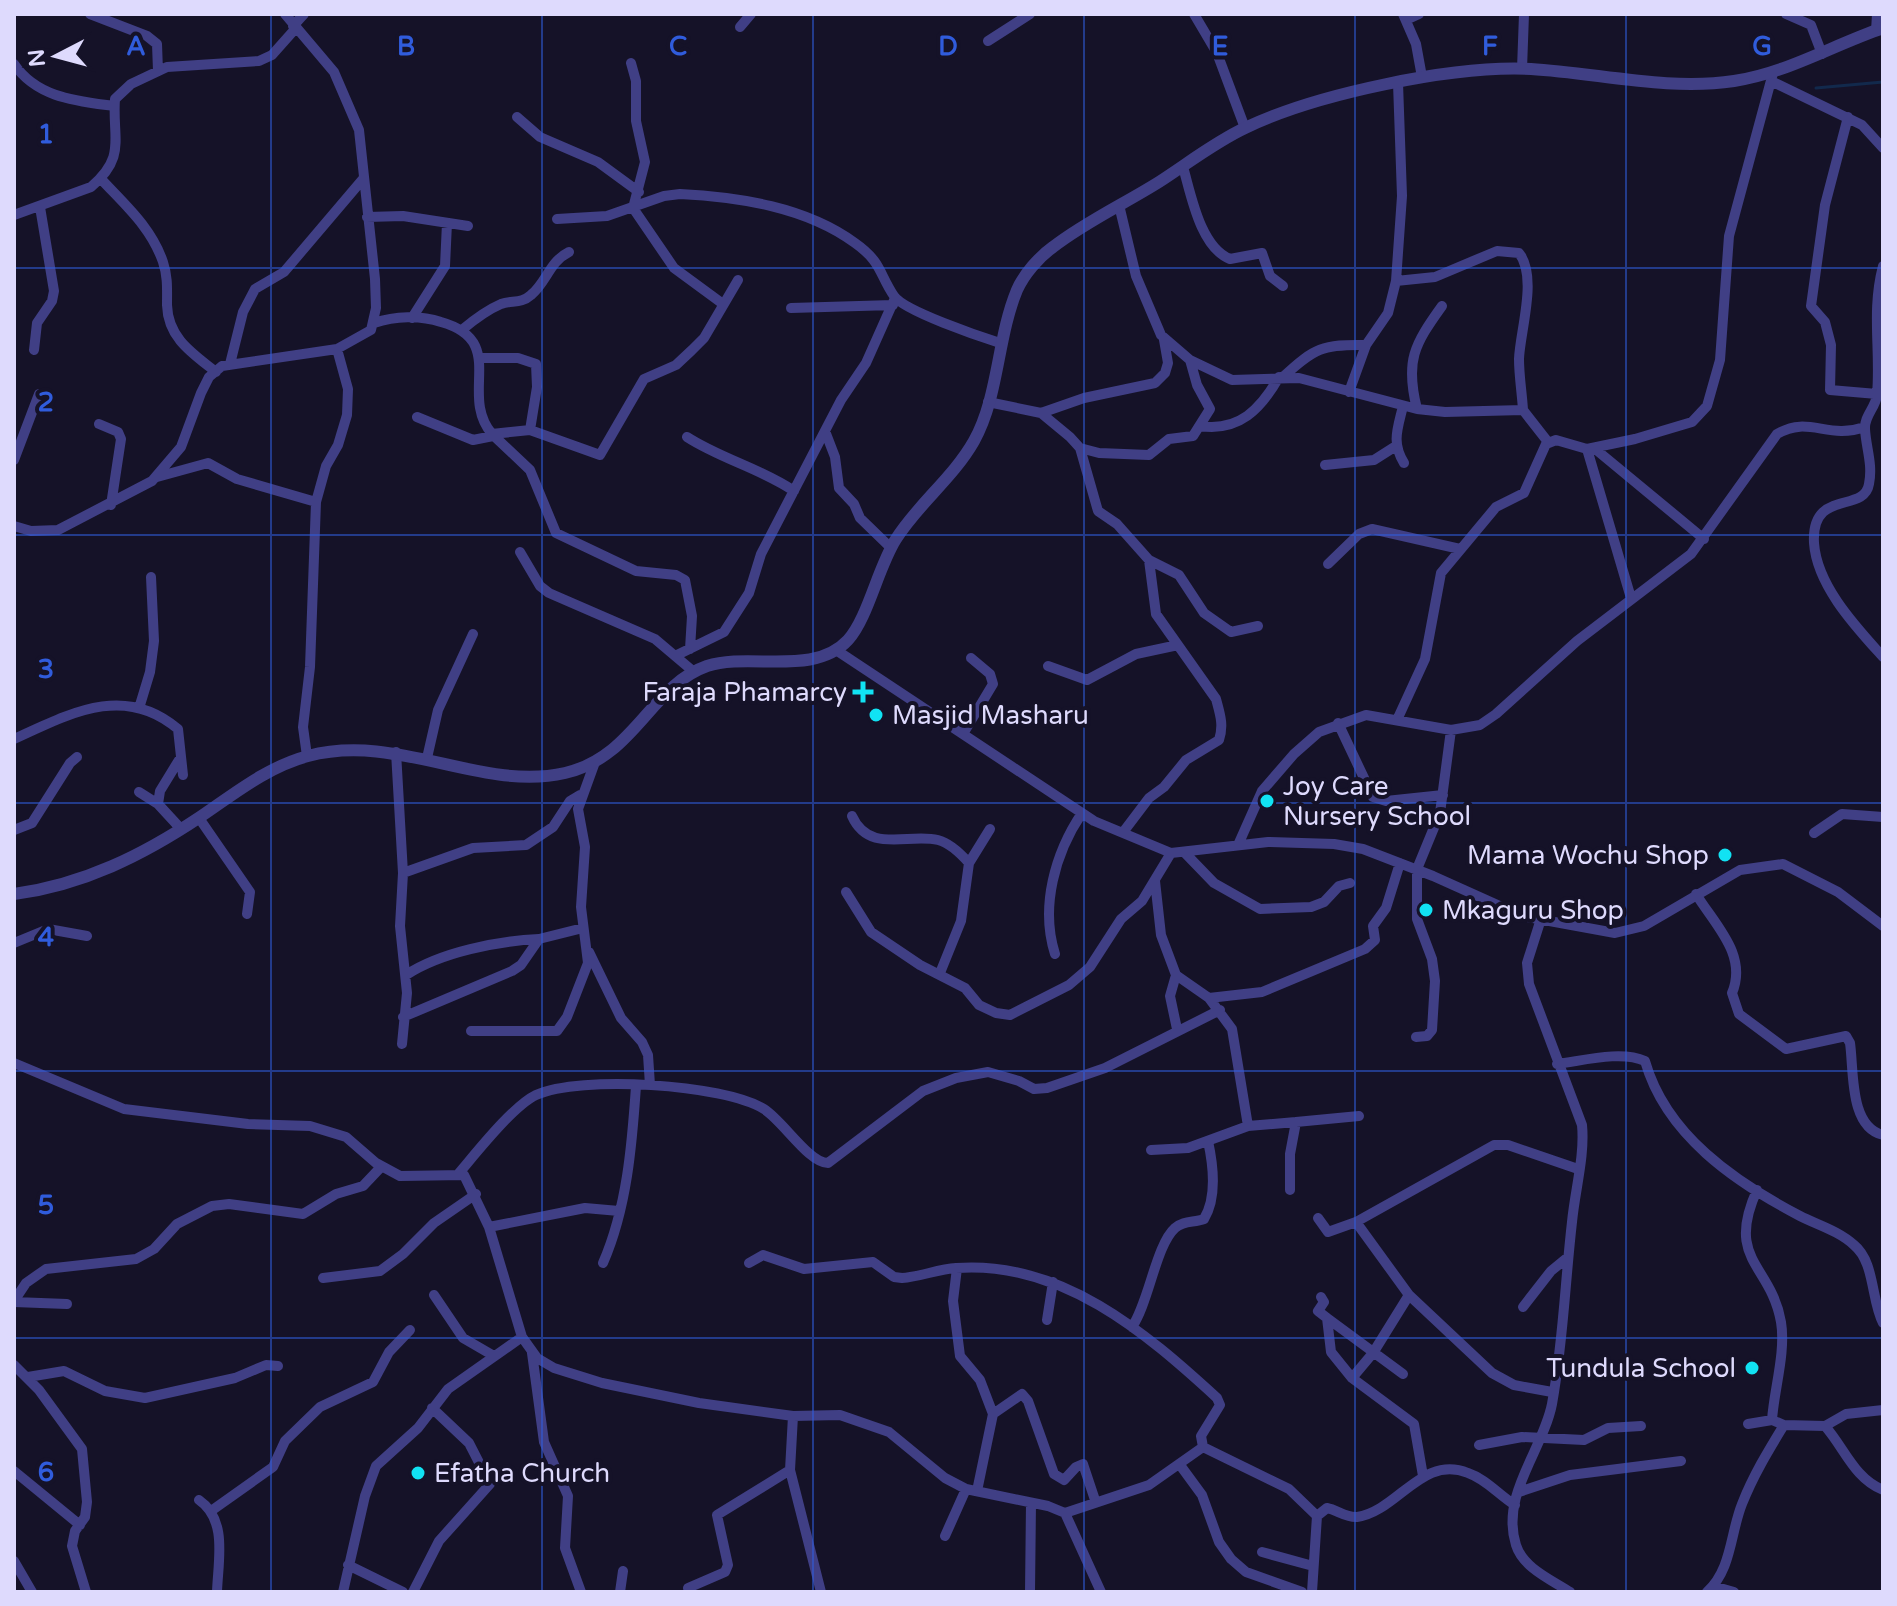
<svg xmlns="http://www.w3.org/2000/svg" width="1897" height="1606" viewBox="0 0 1897 1606" font-family="'Varela Round',sans-serif">
  <style>
    .lines { fill: none; stroke-linecap: round; stroke-linejoin: round }
    .stream { stroke: #12294c; stroke-width: 3 }
    .minor { stroke: #403f85; stroke-width: 10 }
    .tertiary { stroke: #403f85; stroke-width: 12 }
    .grid { fill: none; stroke: #305cdc; stroke-width: 2; stroke-opacity: 0.55 }
    .poi-dot { fill: #11e2f3; stroke: #151228; stroke-width: 3 }
    .labels { text-anchor: middle; stroke-width: 8; stroke-linejoin: round; paint-order: stroke }
    .poi-label { font-size: 26px; fill: #dedafd; stroke: #151228; text-anchor: start }
    .grid-label { font-size: 26px; text-anchor: middle; font-weight: bold; fill: #305cdc; stroke: #151228; stroke-width: 8; stroke-linejoin: round; paint-order: stroke }
  </style>
  <rect width="100%" height="100%" fill="#151228"/>
  <g class="lines">
    <path class="stream" d="M1816,88L1883,82"/>
    <path class="minor" d="M90,14L147,36L157,44L158,71
      M1194,14L1217,53L1245,128
      M1403,14L1416,44L1422,77
      M1786,14L1811,25L1822,54
      M1406,20L1419,14
      M293,26L304,14
      M740,27L751,14
      M1876,31L1877,14
      M988,41L1030,14
      M631,63L636,81V121L645,162L633,208L674,268L723,304
      M14,64C37,98 77,101 114,106
      M1522,69L1524,14
      M1773,82L1862,125L1883,148
      M517,117L540,137L598,162L639,192
      M1848,117L1825,205L1811,306L1825,322L1831,345L1830,390L1877,394
      M1183,167C1191,194 1200,247 1230,259L1262,253L1270,276L1283,286
      M101,179C125,205 151,227 163,262C168,277 167,290 167,305C168,338 192,353 216,372
      M1119,205L1136,276L1161,335L1190,360L1232,380L1299,378L1417,409L1445,412L1523,410L1548,442
      M14,215L91,187C127,156 112,139 115,99L131,84L167,67L259,61L272,55L296,28
      M367,217L403,216L468,226
      M557,219L607,216L664,196L680,194C739,197 806,207 855,243C882,262 879,274 894,296C904,311 981,337 1000,343
      M1883,266C1871,312 1881,350 1877,395C1876,407 1864,416 1865,429C1866,448 1873,464 1869,484C1864,514 1811,488 1814,543C1817,586 1856,627 1883,657
      M1396,281L1435,277L1497,251L1519,253C1538,277 1520,331 1519,359C1519,376 1522,393 1523,410
      M791,308L893,305
      M412,318L445,266L447,223
      M374,323C395,316 420,315 441,322C509,341 458,394 492,434L530,430L600,455L644,379L676,365L692,350L704,338L738,280
      M463,329C475,319 487,310 501,304C512,300 521,304 531,295C547,282 549,262 569,252
      M34,350L37,323L52,301L54,291L40,207
      M479,358H518L536,364L537,387L530,430
      M230,364L243,312L255,289L284,272L363,179
      M1283,377C1314,348 1323,344 1366,345
      M1349,392L1366,345L1388,313L1396,281L1402,196L1398,83
      M988,402L1041,413L1070,437L1080,448L1098,511L1117,524L1149,560L1156,614L1216,699C1220,714 1224,725 1219,740L1186,760L1164,787L1149,798L1124,831
      M1403,406C1398,428 1391,442 1404,463
      M1417,409C1405,361 1414,345 1442,306
      M1041,413L1084,398L1155,383L1165,373L1168,363L1164,340
      M417,417L473,440L493,436
      M99,424L118,432L121,439L111,505
      M1200,426C1239,432 1261,409 1279,377
      M825,431L835,457L839,488L854,504L860,518L891,548
      M492,434L530,470L556,533L636,571L676,575L685,580L692,616L690,649
      M687,437C721,459 760,468 794,491
      M1080,448L1099,453L1149,455L1169,439L1193,436L1210,409L1197,385L1190,360
      M1594,448L1704,539
      M1587,449L1631,598
      M14,460L39,394
      M1325,465L1374,460L1396,446
      M157,477L208,463L237,479L316,502
      M14,526L31,531L58,530L152,481L181,447L201,393L209,377L222,366L337,349L371,330L376,308L375,279L359,130L334,72L285,14
      M520,552L540,586L549,593L655,639L694,672
      M1149,560L1179,575L1204,613L1231,632L1258,626
      M1328,564L1359,534L1372,529L1460,549
      M836,650L1094,821L1171,853L1268,842L1334,844L1363,849L1433,876L1522,916L1615,933L1644,926L1740,870L1783,864L1838,892L1883,926
      M677,655L724,632L749,593L761,554L841,400L866,363L895,298
      M1048,666L1087,680L1136,654L1178,645
      M140,705L150,672L154,641L151,577
      M1397,720L1425,659L1441,573L1496,507L1524,493L1546,444L1556,440L1587,449L1635,439L1692,422L1707,406L1720,360L1729,236L1773,73
      M1338,723L1373,797L1386,801L1443,795
      M963,734L993,684L990,674L971,658
      M14,739C69,714 124,683 178,729L183,775
      M396,752L403,873L400,926L407,993L402,1044
      M307,756L303,727L310,667L316,502L326,466L338,445L347,415L348,389L337,349
      M427,758L438,710L473,634
      M139,792L158,804L181,829
      M158,804L160,791L179,760
      M852,816C869,854 908,833 938,840C950,843 961,854 969,863
      M199,818L250,892L247,914
      M14,830L32,823L70,763L77,757
      M1814,833L1842,814L1883,817
      M1238,845L1262,791L1294,754L1319,732L1366,715L1451,730L1480,725L1496,714L1577,641L1691,554L1777,434C1809,415 1827,440 1865,427
      M1185,853L1214,883L1260,909L1311,907L1324,902L1339,886L1350,883
      M403,873L473,848L526,845L553,827L570,801L580,795
      M1155,881L1161,935L1176,975L1209,998L1232,1029L1248,1126
      M846,892L871,932L920,965L965,988L979,1005L996,1013L1010,1015L1069,985L1090,967L1121,919L1142,901L1171,853
      M1696,894C1715,925 1748,955 1732,993L1739,1014L1786,1049L1846,1036L1850,1043C1854,1070 1849,1127 1883,1135
      M1540,922L1527,963L1529,984L1582,1125C1585,1156 1575,1190 1572,1222C1565,1283 1563,1344 1552,1404C1543,1450 1500,1495 1516,1545C1523,1568 1552,1580 1570,1592
      M14,943L48,929L87,936
      M589,952L621,1018L642,1042L648,1055L650,1085
      M1055,954C1040,907 1055,853 1082,813
      M940,973L961,921L969,863L990,829
      M406,975C441,952 498,941 539,939
      M1176,975L1170,996L1177,1029
      M1209,998L1262,992L1365,949L1375,940L1373,926L1386,908L1400,863
      M403,1017L512,971L521,965L539,939L583,928
      M471,1031H557L567,1017L588,963L581,907L585,847L578,809L595,762
      M1416,1037L1427,1036L1432,1030L1435,981L1432,959L1417,919V869L1440,813L1451,730
      M14,1063L124,1109L248,1124L310,1126L346,1137L376,1163L400,1176L464,1175L489,1227L522,1337L537,1358L554,1368L602,1383L699,1403L793,1416L840,1415L889,1432L945,1478L966,1489L1048,1506L1065,1513L1101,1592
      M1557,1064C1582,1061 1621,1050 1645,1061C1666,1135 1735,1182 1800,1216C1818,1225 1839,1231 1854,1245C1875,1262 1871,1300 1883,1323
      M1296,1122L1359,1116
      M1151,1150L1188,1148L1248,1126L1296,1122L1290,1154V1190
      M459,1173C477,1152 513,1106 536,1095C580,1075 723,1084 764,1109C783,1121 809,1163 828,1163L923,1091L956,1078L988,1072L1019,1081L1034,1089L1047,1088L1105,1068L1220,1010
      M1757,1190C1725,1261 1771,1264 1781,1322C1786,1352 1774,1390 1772,1420
      M1318,1218L1328,1232L1356,1222L1494,1145H1508L1578,1169
      M1356,1222L1409,1295L1492,1373L1514,1385L1552,1392
      M489,1227L585,1208L619,1211
      M603,1263C627,1208 632,1145 636,1086
      M749,1263L763,1255L804,1269L873,1262L894,1277L902,1278C920,1277 938,1269 956,1268C1061,1260 1145,1332 1217,1398L1220,1405L1201,1436L1203,1447
      M957,1268L953,1301L960,1356L980,1380L993,1414
      M323,1278L380,1271L403,1254L434,1223L476,1194
      M434,1295L463,1338L494,1356
      M1321,1297L1324,1302L1318,1311L1327,1318L1331,1352L1352,1378L1414,1424L1423,1476
      M14,1301L26,1283L46,1269L136,1259L154,1249L177,1224L212,1206L229,1204L303,1214L336,1194L363,1186L381,1167
      M14,1302L67,1304
      M1523,1307L1551,1271L1568,1257
      M1327,1318L1403,1374
      M1047,1320L1053,1282
      M1132,1327C1149,1302 1156,1245 1175,1228C1184,1220 1194,1223 1204,1219C1217,1198 1213,1164 1208,1141
      M532,1353L544,1442L568,1496L565,1548L581,1592
      M14,1365L39,1390L82,1449L87,1502L85,1517L75,1531L72,1546L86,1592
      M28,1377L64,1371L105,1391L145,1398L235,1378L266,1365L278,1366
      M1352,1378L1373,1353L1409,1295
      M793,1416L790,1470L821,1592
      M1748,1424L1772,1420L1784,1425L1825,1426L1846,1414L1883,1410
      M1825,1426C1845,1449 1854,1478 1883,1490
      M1479,1445L1522,1437L1584,1440L1608,1428L1641,1426
      M1180,1465L1202,1495L1219,1542L1231,1559L1246,1572L1302,1592
      M14,1471L80,1525
      M977,1491L993,1414L1022,1394L1028,1401L1054,1474L1064,1480L1076,1467L1083,1464L1095,1500
      M1519,1492L1570,1475L1681,1461
      M199,1500C228,1520 218,1561 217,1592
      M211,1511L273,1467L285,1441L320,1407L373,1382L389,1352L410,1330
      M1065,1513L1149,1485L1203,1447L1289,1489L1317,1516L1327,1508C1337,1510 1347,1518 1357,1517C1398,1511 1422,1454 1468,1473C1486,1479 1499,1495 1515,1505
      M945,1536L966,1489
      M1262,1552L1313,1566
      M14,1561L32,1592
      M348,1565L403,1592
      M1713,1586L1734,1592
      M688,1588L725,1572L728,1565L717,1515L790,1470
      M343,1592L365,1496L376,1466L418,1428L448,1389L522,1337
      M413,1592L439,1541L490,1484L469,1443L432,1408
      M620,1592L623,1571
      M1030,1592L1031,1503
      M1312,1592L1317,1516
      M1707,1592C1732,1569 1730,1534 1742,1504C1753,1476 1768,1451 1784,1425"/>
    <path class="tertiary" d="M14,894C83,885 143,855 200,817C234,794 267,767 308,756C397,732 481,792 565,773C635,757 650,686 707,666C750,652 814,677 848,640C868,618 878,567 896,539C918,504 953,478 974,441C999,396 997,338 1017,290C1024,274 1039,257 1053,247C1085,222 1124,204 1159,182C1187,164 1215,142 1245,128C1316,94 1453,65 1531,69C1598,73 1668,91 1734,81C1787,73 1833,45 1883,28"/>
  </g>
  <path class="grid" d="M271,14V1592M542,14V1592M813,14V1592M1084,14V1592M1355,14V1592M1626,14V1592M14,268H1883M14,535H1883M14,803H1883M14,1071H1883M14,1338H1883"/>
  <g class="poi-dot">
    <path d="M859 680h8v8h8v8h-8v8h-8v-8h-8v-8h8z"/>
    <circle cx="876" cy="715" r="8"/>
    <circle cx="1267" cy="801" r="8"/>
    <circle cx="1725" cy="855" r="8"/>
    <circle cx="1426" cy="910" r="8"/>
    <circle cx="1752" cy="1368" r="8"/>
    <circle cx="418" cy="1473" r="8"/>
  </g>
  <g class="labels">
    <g class="poi-label">
      <text x="847" y="701" text-anchor="end">Faraja Phamarcy</text>
      <text x="892" y="724">Masjid Masharu</text>
      <text x="1283" y="795">Joy Care<tspan x="1283" dy="30">Nursery School</tspan></text>
      <text x="1709" y="864" text-anchor="end">Mama Wochu Shop</text>
      <text x="1442" y="919">Mkaguru Shop</text>
      <text x="1736" y="1377" text-anchor="end">Tundula School</text>
      <text x="434" y="1482">Efatha Church</text>
    </g>
  </g>
  <g class="grid-label">
    <text x="136" y="55">A</text>
    <text x="406" y="55">B</text>
    <text x="678" y="55">C</text>
    <text x="948" y="55">D</text>
    <text x="1220" y="55">E</text>
    <text x="1490" y="55">F</text>
    <text x="1762" y="55">G</text>
    <text x="46" y="143">1</text>
    <text x="46" y="411">2</text>
    <text x="46" y="678">3</text>
    <text x="46" y="946">4</text>
    <text x="46" y="1214">5</text>
    <text x="46" y="1481">6</text>
  </g>
  <rect width="1897" height="1606" fill="none" stroke="#dedafd" stroke-width="32"/>
  <g transform="translate(56 56) rotate(264)" stroke="#151228" stroke-width="6" paint-order="stroke">
  <path d="M0-6L14 30L0 20L-14 30Z" fill="#dedafd"/>
  <text y="-12" font-size="22" font-weight="bold" text-anchor="middle" fill="#dedafd">N</text>
  </g>
</svg>
